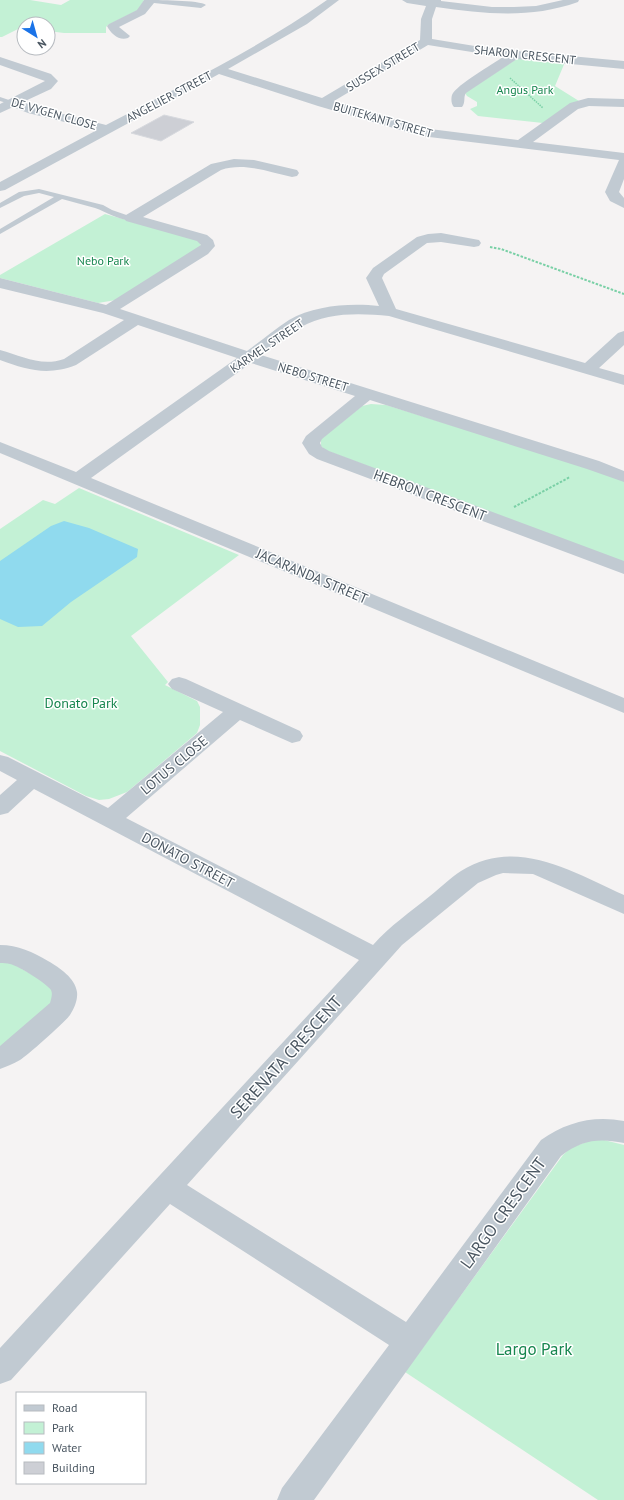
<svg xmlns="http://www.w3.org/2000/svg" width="624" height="1500" viewBox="0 0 624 1500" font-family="'PT Sans',sans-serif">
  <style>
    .green { fill: #c3f1d5 }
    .water { fill: #90daee }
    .building { fill: #cdcfd5; stroke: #d7d9de }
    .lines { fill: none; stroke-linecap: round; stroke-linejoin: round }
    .path-far1 { stroke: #7ad0a6; stroke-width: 1.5; stroke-dasharray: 1.5 1; stroke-linecap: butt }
    .path { stroke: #7ad0a6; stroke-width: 2; stroke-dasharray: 2.5 1.5; stroke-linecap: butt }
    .lane { fill: #c1cad2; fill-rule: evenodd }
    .street { fill: #c1cad2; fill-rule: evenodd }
    .labels { text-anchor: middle; stroke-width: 3; stroke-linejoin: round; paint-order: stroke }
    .far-street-label { font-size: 12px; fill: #4a5661; stroke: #fff }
    .far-park-label { font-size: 12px; fill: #17864f; stroke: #fff }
    .street-label { font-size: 14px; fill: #4a5661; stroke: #fff }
    .park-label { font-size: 14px; fill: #17864f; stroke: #fff }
    .near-street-label { font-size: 17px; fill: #4a5661; stroke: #fff }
    .near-park-label { font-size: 17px; fill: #17864f; stroke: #fff }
  </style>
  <rect width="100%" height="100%" fill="#f5f3f3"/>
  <path class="green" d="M0,0H30L61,5L70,0H144L138,10L108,25L106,27V33H64L48,31V24H24V26L2,37H0Z
    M519,59L565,62L555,86L579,101L543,123L478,116L470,109L477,106V102L467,96L465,93L515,60Z
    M105,214L196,239L199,241L201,246L116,300L98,303L0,278V275Z
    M371,404L386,405L574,463L624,481V562L325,450L321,446V439L362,406Z
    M79,488L239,555L131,636L168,682L165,685L197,701L200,707V725L197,733L127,792L109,799L99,800L86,796L0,751V529L43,500L55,504Z
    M0,960H6L49,984L54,990L53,1003L0,1050Z
    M592,1140H604L624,1145V1500H598L405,1372L563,1155L570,1148Z"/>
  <path class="water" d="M64,521L89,528L138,549L137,557L71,602L42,626L18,627L0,619V561L51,526Z"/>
  <path class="building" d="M164,115L194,122L161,141L131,133Z"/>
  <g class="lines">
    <path class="path-far1" d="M510,78L543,108"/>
    <path class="path" d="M490,247L501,249L624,294
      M514,507L570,477"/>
    <path class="lane" d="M0,97L15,102L16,103L13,105L0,101Z
      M39,189L103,205L112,210L135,218L134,220C121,222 107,212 95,208C84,205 73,202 62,199L0,234V229L54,197L39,193L24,196L0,208V203L19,192Z"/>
    <path class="street" d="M144,0C156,0 200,0 206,5L201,8L154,3L145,14L119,27L130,36L128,38C119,41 111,34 107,26L109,24L137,10Z
      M327,0H339L307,24L228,69L322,98L420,40L421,19L426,6L407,3L402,0H441V1L492,7H514L536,6L563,0H579L578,2C530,19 485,14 436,7L432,19V39L493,49L624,61V69L517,59L466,93C463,97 466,102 462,107H454C451,104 451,98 452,95C456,85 493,64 503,57L428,45L334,101L422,128L518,140L570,103L588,98L624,99V107L589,106L578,109L533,142L624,153V179L619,192L624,198V208L610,201L605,192L619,160L421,136L318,106L219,74L5,190L0,191V182L97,130L28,113L13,107L0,113V104L45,81L0,65V57L51,74L58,81L51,89L23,102L36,107L106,125C181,85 258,49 327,0Z
      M234,159L254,160L297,170L299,173L297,176L292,177C269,172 244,162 221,170L143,217L207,235L213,240L215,246L208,254L120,309L247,351C261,341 275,329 289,320C315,305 351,303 379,306L366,278L373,268L417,237L428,234L441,233L479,240L481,243L479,246L474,247L441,242L427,243L384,274L382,278L396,309L585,363L618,333L624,331V345L599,368L624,375V385L389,316C360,313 327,312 301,327C287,335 274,346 261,355L599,461L624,471V482L587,469L370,400L322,439L320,443L322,447L329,451L624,561V574L317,459L309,454L302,443L306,436L355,396L251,363L91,478L624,698V713L0,453V442L76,472L237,358L138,325L76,365C48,376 27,370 0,360V350C22,356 41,367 64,359L124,320L103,313L0,288V278L106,305L201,245L197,241L126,221L124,218L126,215L211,164Z
      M179,677L186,679L300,731L303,736L300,741L292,743L240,720L126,818L373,945C390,926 410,912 430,896C440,888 450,878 461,871C516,836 573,872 624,895V914L533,874L503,873L496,875L478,883L402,945L187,1185L406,1322L541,1140C566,1122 594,1115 624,1121V1143C598,1138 582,1140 561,1156L314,1500H277L282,1488L389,1345L170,1204L11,1380L0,1384V1348L359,960L34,789L8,813L0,815V795L17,780L0,771V755L8,757L108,808L223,712L172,689L168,684L172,679Z
      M0,945C18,945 33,952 48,961C60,968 75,978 77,992C78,1000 74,1009 70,1015C65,1022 27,1056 20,1060C13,1064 7,1066 0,1069V1046L50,1003C51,999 53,994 51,990C46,983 19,966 10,964C7,963 3,963 0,963Z"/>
  </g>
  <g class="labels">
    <g class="far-street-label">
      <text transform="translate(525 55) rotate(6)" y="4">SHARON CRESCENT</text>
      <text transform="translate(383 67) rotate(-31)" y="4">SUSSEX STREET</text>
      <text transform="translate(169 97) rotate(-28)" y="4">ANGELIER STREET</text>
      <text transform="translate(54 114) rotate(16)" y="4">DE VYGEN CLOSE</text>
      <text transform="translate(383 120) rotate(16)" y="4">BUITEKANT STREET</text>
      <text transform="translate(267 346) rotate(-34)" y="4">KARMEL STREET</text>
      <text transform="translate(313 377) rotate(17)" y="4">NEBO STREET</text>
    </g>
    <g class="far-park-label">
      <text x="525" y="94">Angus Park</text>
      <text x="103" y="265">Nebo Park</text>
    </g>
    <g class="street-label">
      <text transform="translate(430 495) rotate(21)" y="5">HEBRON CRESCENT</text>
      <text transform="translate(312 576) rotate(23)" y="5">JACARANDA STREET</text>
      <text transform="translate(174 765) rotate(-40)" y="5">LOTUS CLOSE</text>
      <text transform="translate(188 860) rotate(28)" y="5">DONATO STREET</text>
    </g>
    <g class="park-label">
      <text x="81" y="708">Donato Park</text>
    </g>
    <g class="near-street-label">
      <text transform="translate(286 1057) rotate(-48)" y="6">SERENATA CRESCENT</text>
      <text transform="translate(503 1213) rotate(-54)" y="6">LARGO CRESCENT</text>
    </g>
    <g class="near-park-label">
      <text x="534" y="1355">Largo Park</text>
    </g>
  </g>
  <rect x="16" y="1392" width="130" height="92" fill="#ffffff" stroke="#b7bbc0"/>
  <rect x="24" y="1405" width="20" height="6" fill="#c1cad2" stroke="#b7bbc0"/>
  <text x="52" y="1412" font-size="12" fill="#4a5661">Road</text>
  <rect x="24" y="1422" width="20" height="12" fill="#c3f1d5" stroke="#b7bbc0"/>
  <text x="52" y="1432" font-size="12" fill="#4a5661">Park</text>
  <rect x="24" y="1442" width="20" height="12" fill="#90daee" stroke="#b7bbc0"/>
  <text x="52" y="1452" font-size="12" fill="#4a5661">Water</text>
  <rect x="24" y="1462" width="20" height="12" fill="#cdcfd5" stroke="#b7bbc0"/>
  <text x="52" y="1472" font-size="12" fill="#4a5661">Building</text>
  <g transform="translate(36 36) rotate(143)"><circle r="19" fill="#ffffff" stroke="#b7bbc0"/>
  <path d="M0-3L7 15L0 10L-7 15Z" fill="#1a73e8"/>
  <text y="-6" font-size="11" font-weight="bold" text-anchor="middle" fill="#4a5661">N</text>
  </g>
</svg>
